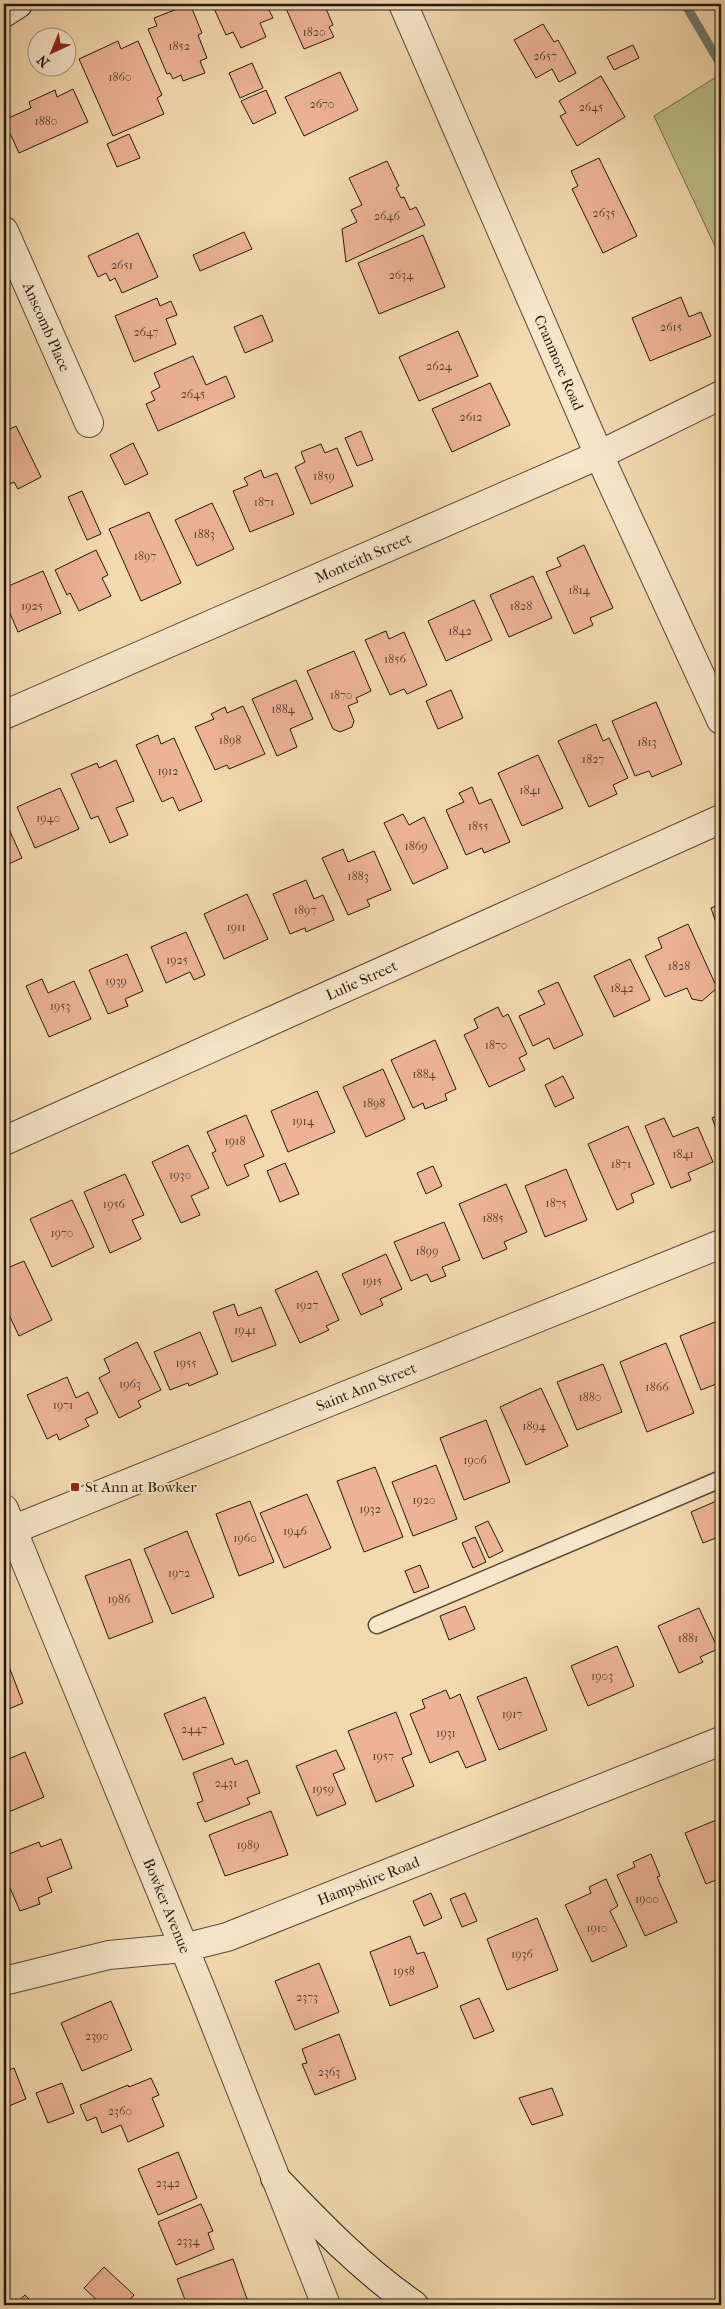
<svg xmlns="http://www.w3.org/2000/svg" width="725" height="2309" viewBox="0 0 725 2309" font-family="'IM FELL French Canon',serif">
  <style>
    .green { fill: #bdbf89; stroke: #706c4d }
    .lines { fill: none; stroke-linecap: round; stroke-linejoin: round }
    .stream { stroke: #6b796d; stroke-width: 9 }
    .building { fill: #edb396; stroke: #231811 }
    .service-casing { stroke: #574838; stroke-width: 19 }
    .minor-casing { stroke: #574838; stroke-width: 30 }
    .tertiary-casing { stroke: #574838; stroke-width: 30 }
    .secondary-casing { stroke: #231811; stroke-width: 30 }
    .service { stroke: #f7e6ca; stroke-width: 16 }
    .minor { stroke: #f7e6ca; stroke-width: 28 }
    .tertiary { stroke: #f7e6ca; stroke-width: 28 }
    .secondary { stroke: #f7e6ca; stroke-width: 28 }
    .poi-dot { fill: #8f2418; stroke: #f7e6ca; stroke-width: 2 }
    .labels { text-anchor: middle; stroke-width: 4; stroke-linejoin: round; paint-order: stroke }
    .number-label { font-size: 12px; fill: #563f32 }
    .street-label { font-size: 15px; fill: #231811; stroke: #f7e6ca }
    .poi-label { font-size: 15px; fill: #231811; stroke: #f7e6ca; text-anchor: start }
  </style>
  <rect width="100%" height="100%" fill="#f3d9ae"/>
  <filter id="stains"><feTurbulence type="fractalNoise" baseFrequency=".004" numOctaves="4"/><feColorMatrix values="0 0 0 0 .2 0 0 0 0 .09 0 0 0 0 .02 0 0 0 .5 -.17"/></filter>
  <radialGradient id="worn" r=".72"><stop offset=".6" stop-color="#630" stop-opacity="0"/><stop offset="1" stop-color="#630" stop-opacity=".3"/></radialGradient>
  <path class="green" d="M721,74V259L654,116Z"/>
  <g class="lines">
    <path class="stream" d="M685,4L721,65"/>
  </g>
  <path class="building" d="M190,4L202,33L198,35L207,58L200,61L205,73L183,81L181,75L173,79L170,73L167,74L148,29L157,26L154,18Z
    M212,4H266L273,18L260,23L266,37L241,48L233,32L226,35Z
    M284,4H324L333,25L329,27L334,37L304,49Z
    M543,24L554,42L558,40L576,73L559,82L552,69L536,78L514,40Z
    M118,41L121,49L138,41L162,95L157,98L164,114L113,136L79,59Z
    M633,45L639,58L614,70L607,57Z
    M252,63L263,88L240,98L229,73Z
    M340,72L358,110L304,136L285,97Z
    M601,76L625,117L577,146L560,116L566,113L559,101Z
    M73,89L88,122L19,153L4,120L31,108L29,102L55,90L57,97Z
    M266,90L276,113L253,124L241,101Z
    M129,134L140,158L117,167L107,144Z
    M599,158L637,236L603,253L572,189L578,186L571,171Z
    M387,161L399,186L396,188L401,198L404,197L410,210L416,207L425,225L346,262L342,229L357,222L351,210L362,205L349,178Z
    M244,232L252,249L200,271L193,255Z
    M138,233L158,277L122,293L115,278L110,281L106,273L98,277L88,256Z
    M423,235L445,287L379,314L358,263Z
    M681,297L689,317L701,312L711,336L650,361L632,318Z
    M157,298L160,306L171,301L177,315L166,319L176,344L134,362L115,316Z
    M262,315L273,341L245,353L234,327Z
    M458,331L478,376L419,401L399,357Z
    M193,356L206,385L226,376L235,397L158,431L146,404L155,400L151,392L160,387L154,373Z
    M490,383L510,425L452,452L432,409Z
    M16,426L41,477L18,489L14,482L4,487V432Z
    M361,431L373,460L357,466L345,438Z
    M133,443L148,474L125,485L110,455Z
    M321,444L325,453L337,448L353,486L311,504L295,467L305,462L301,452Z
    M261,470L264,478L277,473L294,514L250,532L233,491L248,485L244,478Z
    M82,491L101,534L87,540L68,497Z
    M212,503L234,549L197,566L175,520Z
    M149,512L181,583L141,601L109,529Z
    M584,545L613,608L590,618L593,625L574,634L546,572L561,566L557,558Z
    M96,550L108,575L102,578L111,596L79,611L70,593L67,595L55,570Z
    M43,571L61,613L18,632L4,599V588Z
    M533,576L552,618L509,637L490,595Z
    M474,600L492,640L446,661L428,621Z
    M386,631L389,639L404,632L427,685L407,694L404,689L390,695L365,640Z
    M354,651L371,691L356,698L358,702L348,706L354,721L352,727L340,732L333,729L307,671Z
    M296,680L313,719L290,729L297,747L277,756L252,699Z
    M451,690L463,718L438,729L426,701Z
    M656,702L682,764L652,777L649,771L635,776L612,721Z
    M243,706L265,754L229,769L227,765L215,770L195,727L214,719L211,714L225,707L227,713Z
    M596,724L603,741L609,738L628,778L613,785L617,794L589,807L558,741Z
    M158,735L161,744L174,738L202,801L179,811L173,797L162,802L136,745Z
    M538,755L563,808L522,826L498,773Z
    M116,760L134,801L116,808L128,835L110,843L98,816L91,819L71,774L97,763L99,768Z
    M472,787L479,804L491,799L510,842L484,853L482,848L466,855L446,810L464,802L459,793Z
    M60,788L79,829L35,848L17,807Z
    M403,814L409,825L424,817L448,868L413,884L384,823Z
    M4,818L22,858L4,866Z
    M343,849L348,862L374,851L391,890L367,900L370,906L348,915L322,858Z
    M306,880L314,899L323,895L334,920L306,932L305,928L290,934L273,894Z
    M247,894L268,939L224,959L204,914Z
    M721,904V938L711,908Z
    M688,924L717,988L702,1001L692,999L687,988L665,997L645,956L662,948L658,938Z
    M186,932L205,975L194,980L190,972L166,983L151,947Z
    M127,954L143,991L125,999L128,1006L108,1014L89,970Z
    M630,959L650,1000L614,1017L594,976Z
    M42,979L48,993L74,981L91,1019L49,1037L26,986Z
    M558,982L583,1035L554,1049L549,1038L533,1046L519,1016L545,1004L538,991Z
    M498,1007L503,1017L508,1014L527,1054L519,1058L525,1070L489,1087L464,1035L478,1028L474,1019Z
    M435,1040L456,1089L445,1094L447,1100L425,1109L423,1103L413,1108L391,1060Z
    M383,1069L405,1119L366,1137L343,1087Z
    M563,1076L574,1098L555,1107L545,1085Z
    M317,1091L335,1132L288,1152L271,1111Z
    M721,1114V1141L712,1118Z
    M246,1115L264,1156L244,1165L249,1176L227,1186L212,1153L216,1151L207,1132Z
    M664,1118L673,1137L698,1127L713,1162L688,1173L691,1180L671,1188L645,1126Z
    M628,1126L654,1184L631,1194L634,1202L617,1210L588,1144Z
    M188,1145L209,1188L191,1196L200,1215L181,1223L152,1162Z
    M285,1163L299,1194L280,1202L267,1171Z
    M433,1166L442,1186L426,1194L417,1173Z
    M566,1169L587,1220L545,1237L525,1186Z
    M125,1174L144,1215L132,1220L141,1239L110,1253L84,1192Z
    M506,1184L527,1232L504,1242L507,1249L483,1259L459,1204Z
    M72,1200L94,1247L52,1267L30,1219Z
    M444,1222L460,1260L442,1267L446,1276L431,1282L427,1274L411,1281L394,1242Z
    M386,1254L402,1289L380,1299L383,1305L361,1315L342,1274Z
    M24,1261L52,1320L19,1336L4,1304V1278L9,1276L5,1269Z
    M317,1271L339,1320L326,1326L329,1330L300,1343L275,1290Z
    M234,1304L238,1316L261,1307L276,1345L232,1362L213,1312Z
    M720,1320L721,1382L701,1390L680,1336Z
    M200,1332L218,1374L189,1386L188,1383L170,1390L154,1352Z
    M137,1342L161,1390L138,1401L141,1407L119,1418L99,1378L110,1372L104,1359Z
    M666,1343L694,1413L647,1432L620,1362Z
    M603,1364L622,1412L577,1430L557,1382Z
    M67,1377L76,1398L88,1392L98,1413L85,1419L89,1426L59,1440L57,1434L47,1439L27,1395Z
    M541,1388L568,1446L526,1465L500,1407Z
    M486,1420L510,1482L464,1500L440,1438Z
    M436,1465L457,1519L413,1536L392,1482Z
    M375,1467L403,1537L364,1552L337,1481Z
    M307,1494L331,1548L284,1568L260,1513Z
    M721,1499V1536L703,1543L691,1512Z
    M250,1501L274,1562L239,1576L216,1514Z
    M488,1521L503,1551L489,1558L475,1527Z
    M187,1531L214,1597L172,1614L144,1549Z
    M475,1537L486,1562L473,1568L462,1543Z
    M130,1559L153,1622L109,1639L85,1576Z
    M420,1565L429,1587L414,1593L405,1571Z
    M465,1606L475,1629L449,1640L440,1616Z
    M699,1608L718,1649L700,1657L703,1662L679,1673L658,1626Z
    M617,1646L634,1686L588,1706L571,1666Z
    M8,1664L23,1703L4,1711V1666Z
    M526,1677L547,1730L499,1750L477,1697Z
    M446,1690L450,1699L460,1694L486,1760L466,1768L458,1751L430,1763L410,1714L425,1708L422,1700Z
    M205,1697L224,1744L183,1760L164,1714Z
    M396,1712L412,1754L402,1758L414,1786L376,1802L348,1731Z
    M336,1750L345,1769L333,1774L346,1804L317,1816L296,1766Z
    M25,1752L44,1797L4,1814V1761Z
    M232,1758L235,1765L247,1760L260,1793L247,1798L250,1804L205,1822L197,1803L203,1801L193,1773Z
    M271,1811L288,1855L225,1876L209,1835Z
    M721,1818V1878L706,1884L685,1833Z
    M61,1839L72,1868L47,1878L52,1892L38,1898L40,1904L20,1911L4,1874V1856L39,1842L41,1847Z
    M651,1854L660,1876L657,1877L677,1922L645,1936L617,1875L635,1867L633,1862Z
    M606,1879L618,1906L610,1911L627,1946L592,1962L565,1905L591,1893L589,1887Z
    M431,1893L442,1918L424,1926L413,1901Z
    M465,1893L477,1921L462,1927L450,1899Z
    M537,1918L558,1970L507,1990L487,1939Z
    M410,1936L417,1954L424,1952L438,1987L390,2006L370,1952Z
    M319,1963L339,2012L295,2030L275,1981Z
    M479,1998L494,2031L474,2039L460,2006Z
    M111,2001L132,2050L82,2071L61,2023Z
    M339,2034L356,2079L315,2095L302,2064L307,2063L302,2049Z
    M14,2068L26,2099L4,2108V2072Z
    M151,2078L159,2095L152,2098L164,2126L128,2142L121,2125L102,2133L96,2117L87,2121L80,2105L128,2085L129,2087Z
    M62,2083L74,2113L48,2123L36,2093Z
    M552,2088L563,2115L532,2125L519,2098Z
    M178,2152L197,2198L158,2215L138,2169Z
    M201,2204L213,2231L208,2233L214,2249L176,2265L158,2222Z
    M233,2259L247,2299L228,2305H187L177,2279Z
    M104,2267L134,2295L125,2305H102L84,2288Z
    M25,2295L35,2305H14Z"/>
  <g class="lines">
    <defs>
      <path id="service" d="M377,1625L721,1479"/>
      <g id="minor">
        <path id="s1" d="M403,4L599,455L721,720"/>
        <path id="s2" d="M4,231L89,423"/>
        <path id="s3" d="M4,715L599,455L721,395"/>
        <path id="s4" d="M4,1141L721,819"/>
        <path id="s5" d="M12,1530L721,1244"/>
        <path id="s6" d="M4,1981L109,1955L183,1948L227,1937L721,1741"/>
      </g>
      <g id="tertiary">
        <path id="s7" d="M4,1509L203,1994L326,2305"/>
      </g>
      <path id="secondary" d="M4,13L18,4
        M275,2178C319,2224 362,2269 414,2305"/>
    </defs>
    <use href="#service" class="service-casing"/>
    <use href="#minor" class="minor-casing"/>
    <use href="#tertiary" class="tertiary-casing"/>
    <use href="#secondary" class="secondary-casing"/>
    <use href="#service" class="service"/>
    <use href="#minor" class="minor"/>
    <use href="#tertiary" class="tertiary"/>
    <use href="#secondary" class="secondary"/>
  </g>
  <rect class="poi-dot" x="70" y="1482" width="10" height="10" rx="2.5"/>
  <g class="labels">
    <g class="number-label">
      <text x="314" y="36">1820</text>
      <text x="179" y="50">1852</text>
      <text x="545" y="60">2657</text>
      <text x="120" y="81">1860</text>
      <text x="322" y="108">2670</text>
      <text x="591" y="111">2645</text>
      <text x="46" y="125">1880</text>
      <text x="604" y="217">2635</text>
      <text x="387" y="220">2646</text>
      <text x="122" y="269">2651</text>
      <text x="401" y="279">2634</text>
      <text x="671" y="331">2615</text>
      <text x="146" y="336">2647</text>
      <text x="439" y="370">2624</text>
      <text x="193" y="398">2645</text>
      <text x="471" y="421">2612</text>
      <text x="324" y="480">1859</text>
      <text x="264" y="506">1871</text>
      <text x="204" y="538">1883</text>
      <text x="145" y="560">1897</text>
      <text x="579" y="594">1814</text>
      <text x="32" y="610">1925</text>
      <text x="521" y="610">1828</text>
      <text x="460" y="635">1842</text>
      <text x="395" y="663">1856</text>
      <text x="341" y="699">1870</text>
      <text x="283" y="713">1884</text>
      <text x="230" y="744">1898</text>
      <text x="647" y="746">1813</text>
      <text x="593" y="763">1827</text>
      <text x="168" y="775">1912</text>
      <text x="530" y="794">1841</text>
      <text x="48" y="822">1940</text>
      <text x="478" y="830">1855</text>
      <text x="416" y="850">1869</text>
      <text x="358" y="880">1883</text>
      <text x="305" y="914">1897</text>
      <text x="236" y="931">1911</text>
      <text x="177" y="964">1925</text>
      <text x="679" y="970">1828</text>
      <text x="116" y="985">1939</text>
      <text x="622" y="992">1842</text>
      <text x="60" y="1010">1953</text>
      <text x="496" y="1049">1870</text>
      <text x="424" y="1078">1884</text>
      <text x="374" y="1107">1898</text>
      <text x="303" y="1125">1914</text>
      <text x="235" y="1145">1918</text>
      <text x="683" y="1158">1841</text>
      <text x="621" y="1168">1871</text>
      <text x="180" y="1179">1930</text>
      <text x="556" y="1207">1875</text>
      <text x="114" y="1208">1956</text>
      <text x="493" y="1222">1885</text>
      <text x="62" y="1237">1970</text>
      <text x="427" y="1255">1899</text>
      <text x="372" y="1285">1915</text>
      <text x="307" y="1309">1927</text>
      <text x="245" y="1334">1941</text>
      <text x="186" y="1367">1955</text>
      <text x="130" y="1388">1963</text>
      <text x="657" y="1391">1866</text>
      <text x="590" y="1401">1880</text>
      <text x="63" y="1409">1971</text>
      <text x="534" y="1430">1894</text>
      <text x="475" y="1464">1906</text>
      <text x="424" y="1504">1920</text>
      <text x="370" y="1513">1932</text>
      <text x="295" y="1535">1946</text>
      <text x="245" y="1542">1960</text>
      <text x="179" y="1577">1972</text>
      <text x="119" y="1603">1986</text>
      <text x="688" y="1642">1881</text>
      <text x="602" y="1680">1903</text>
      <text x="512" y="1718">1917</text>
      <text x="194" y="1733">2447</text>
      <text x="446" y="1737">1931</text>
      <text x="383" y="1760">1957</text>
      <text x="226" y="1787">2431</text>
      <text x="323" y="1793">1959</text>
      <text x="248" y="1849">1989</text>
      <text x="647" y="1903">1900</text>
      <text x="597" y="1932">1910</text>
      <text x="522" y="1958">1936</text>
      <text x="404" y="1975">1958</text>
      <text x="307" y="2001">2373</text>
      <text x="97" y="2040">2390</text>
      <text x="329" y="2076">2363</text>
      <text x="120" y="2115">2360</text>
      <text x="168" y="2187">2342</text>
      <text x="188" y="2245">2334</text>
    </g>
    <g class="street-label">
      <text dy="5" stroke="none"><textPath href="#s2" startOffset="105">Anscomb Place</textPath></text>
      <text dy="5" stroke="none"><textPath href="#s1" startOffset="391">Cranmore Road</textPath></text>
      <text dy="5" stroke="none"><textPath href="#s3" startOffset="392">Monteith Street</textPath></text>
      <text dy="5" stroke="none"><textPath href="#s4" startOffset="392">Lulie Street</textPath></text>
      <text dy="5" stroke="none"><textPath href="#s5" startOffset="382">Saint Ann Street</textPath></text>
      <text dy="5" stroke="none"><textPath href="#s6" startOffset="380">Hampshire Road</textPath></text>
      <text dy="5" stroke="none"><textPath href="#s7" startOffset="429">Bowker Avenue</textPath></text>
    </g>
    <g class="poi-label">
      <text x="85" y="1492">St Ann at Bowker</text>
    </g>
  </g>
  <rect width="725" height="2309" fill="none" stroke="#f3d9ae" stroke-width="20"/>
  <rect x="5" y="5" width="715" height="2299" fill="none" stroke="#231811" stroke-width="2.5"/>
  <rect x="10" y="10" width="705" height="2289" fill="none" stroke="#231811"/>
  <g transform="translate(52 52) rotate(224)"><circle r="24" fill="#f7e6ca" stroke="#a29480"/>
  <path d="M0-4L9 19L0 12L-9 19Z" fill="#8f2418"/>
  <text y="-8" font-size="14" font-weight="bold" text-anchor="middle" fill="#231811">N</text>
  </g>
  <rect width="100%" height="100%" filter="url(#stains)"/>
  <rect width="100%" height="100%" fill="url(#worn)"/>
</svg>
